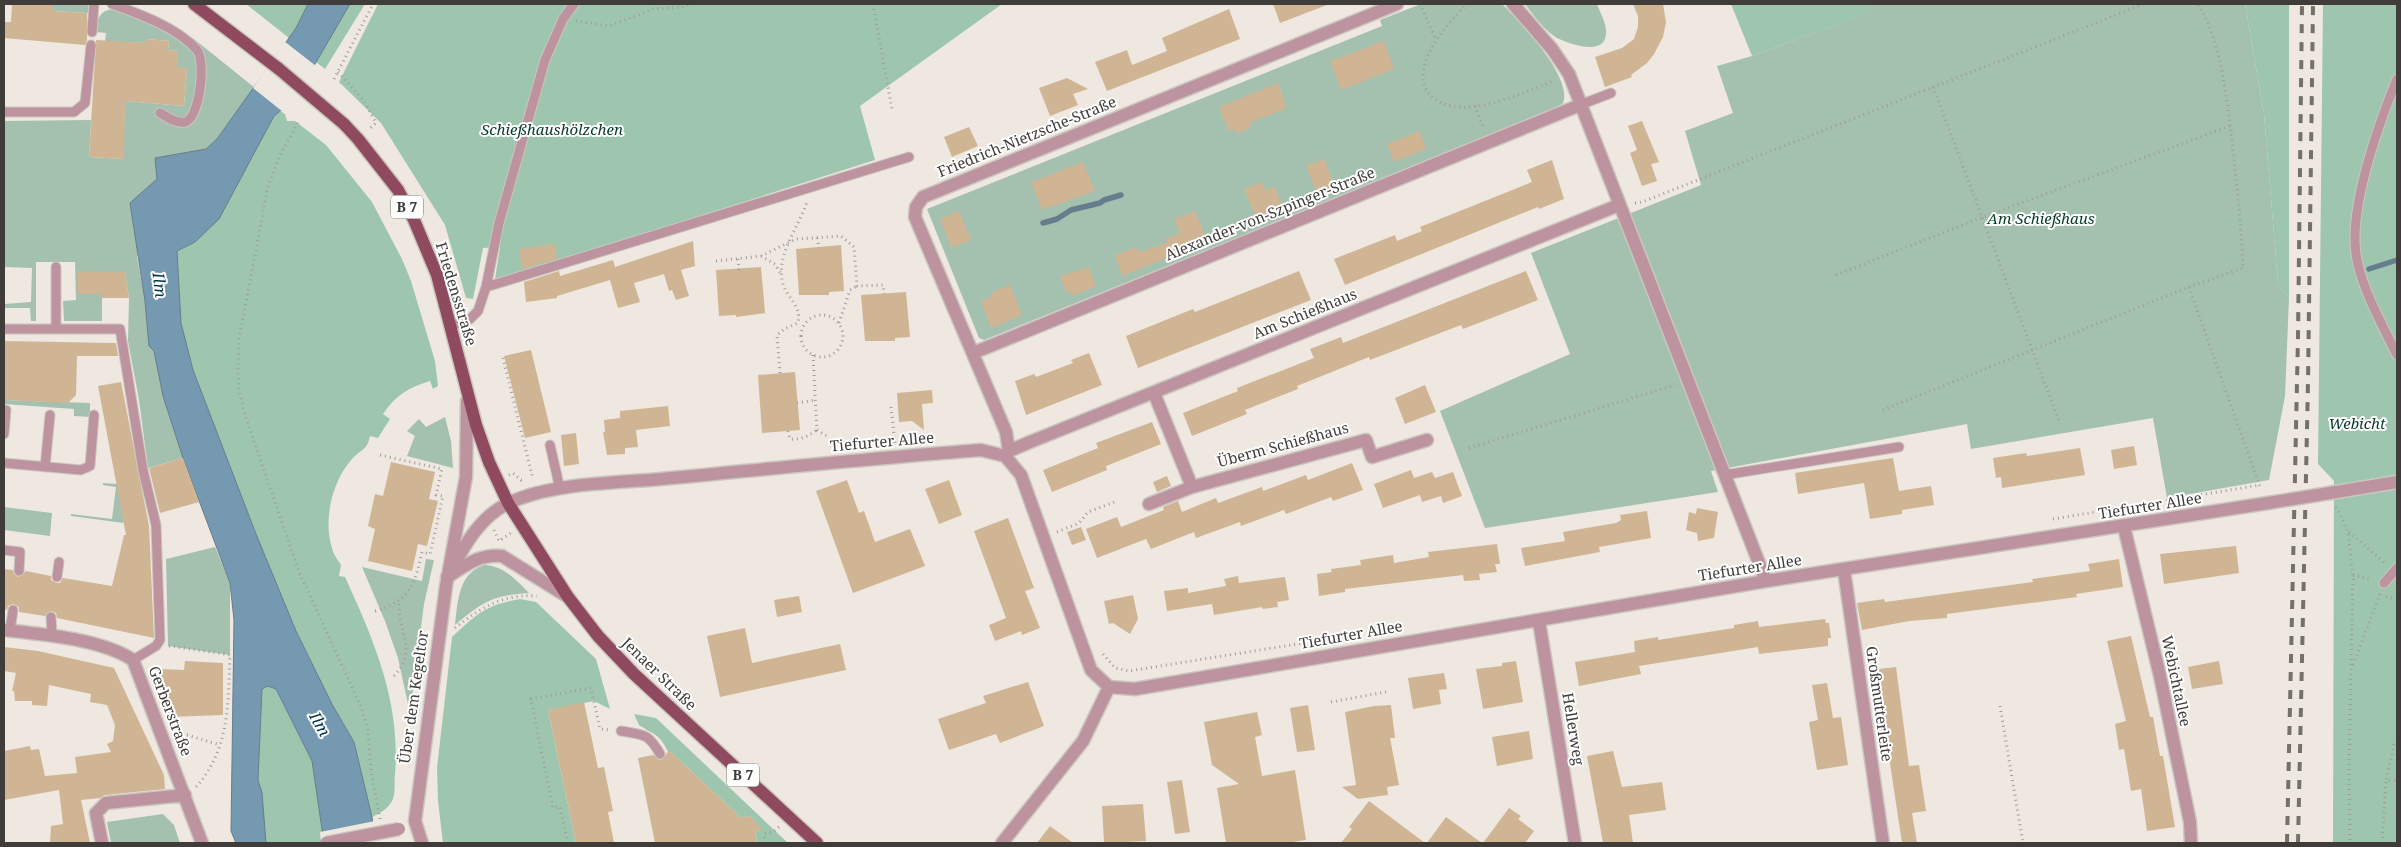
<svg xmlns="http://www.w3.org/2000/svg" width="2401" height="847" viewBox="0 0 2401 847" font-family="'Noto Serif',serif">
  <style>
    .green { fill: #a4c0af }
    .forest { fill: #9ec6af }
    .water { fill: #7599b1; stroke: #657d8d }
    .pier { fill: #eee8e1 }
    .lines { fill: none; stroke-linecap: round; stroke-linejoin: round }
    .stream { stroke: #657d8d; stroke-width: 5.5 }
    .building { fill: #cfb594 }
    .lane-casing { stroke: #cbc6bf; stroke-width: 11 }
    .street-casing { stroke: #cbc6bf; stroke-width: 15 }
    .primary-casing { stroke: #cbc6bf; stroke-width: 15 }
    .path { stroke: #a09c97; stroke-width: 3; stroke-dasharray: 1 4; stroke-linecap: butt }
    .lane { stroke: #bc939e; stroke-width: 9 }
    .street { stroke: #bc939e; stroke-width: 12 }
    .primary { stroke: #904a60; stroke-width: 12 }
    .rail { stroke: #74706c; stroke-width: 4; stroke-dasharray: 9 9; stroke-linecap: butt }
    .street-bridge-casing { stroke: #cbc6bf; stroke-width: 15; stroke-linecap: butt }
    .primary-bridge-casing { stroke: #cbc6bf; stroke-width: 15; stroke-linecap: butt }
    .street-bridge { stroke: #bc939e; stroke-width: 12 }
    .primary-bridge { stroke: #904a60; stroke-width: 12 }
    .labels { text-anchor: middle; stroke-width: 4; stroke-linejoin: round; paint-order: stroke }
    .shield { fill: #fff; stroke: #797674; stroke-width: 1 }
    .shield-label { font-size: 14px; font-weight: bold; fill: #3f3c39 }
    .park-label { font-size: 15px; font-style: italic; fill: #053b25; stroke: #fff }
    .street-label { font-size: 15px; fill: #3f3c39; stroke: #fff }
    .water-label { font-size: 16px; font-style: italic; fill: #00324b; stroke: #fff }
  </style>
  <rect width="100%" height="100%" fill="#eee8e1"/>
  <path class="green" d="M53,4H88L89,13L53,11Z
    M1421,4H1502C1520,22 1573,77 1563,103L1556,109L984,340L979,338L927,209L1382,26L1380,20Z
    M1525,4H1597C1600,13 1607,24 1606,33C1606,57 1569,44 1557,38C1544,30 1534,16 1525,4Z
    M1867,4H2245L2264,114L2278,284L2289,298L2285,396L2269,480L2167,498L2153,418L1971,449L1967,424L1711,471L1718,492L1485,528L1440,411L1570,354L1531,253L1701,185L1685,131L1733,113L1717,66L1752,56L1869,13Z
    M113,9C141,16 164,30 188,47L194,39L255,88L217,139L206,149L184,154L158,179L137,257L163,396L183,458L148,468L139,400L128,341L129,298L125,272H78L102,294V321H64L63,301L76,300L75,262H36V321H31L30,308H4V304L31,302L32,268L4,267V121L91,120L89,157L123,159L125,101L184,106L187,69L178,67V51L168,50L169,41L146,39V43L105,41L106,33L96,32C97,19 99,11 113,9Z
    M4,400L90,403V417L74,416V409L4,404Z
    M445,417L451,441L453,468L407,456L415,436L407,431L419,419L426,427Z
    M103,483L117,484L124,523L71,516V514L112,519L116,487L103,485Z
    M4,507L52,513L50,536L4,530Z
    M215,547L230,583V655L168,646L166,559Z
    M426,559L434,560L424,604L410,713L398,658L385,621L362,567L422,581Z
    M484,565C504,566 515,579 529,593C493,595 482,602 455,625C458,601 458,574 484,565Z
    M163,814L174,825L180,843H111L107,822Z"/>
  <path class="forest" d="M246,4H308L296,28L289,38Z
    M350,4H365L325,69L316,62Z
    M378,4H1002L860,106L875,160L559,261L495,279L500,247L483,248L473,299L466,298L445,225L381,123L339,82Z
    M1731,4H1867L1870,13L1752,56Z
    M2245,4H2289V298L2278,284L2264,114Z
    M2323,4H2397V843H2333L2334,481L2318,464Z
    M280,111L285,114L287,121H295L326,145L372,202L402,259L411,281L435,361L438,386L433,389L430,381C409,387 395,396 383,414L390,419L378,438L370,436C367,451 361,449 352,459C332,481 323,520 332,548C333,554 338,560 341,565L339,576L345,577C374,640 401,703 395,774C394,782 396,794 392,801C388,809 380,813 372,817L354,742L333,706L296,631L256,534L193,370L181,323L177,251L195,242L241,176L274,116Z
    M520,599L536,602L596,659L610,709L594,701L548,710L576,843H443L438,801L437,768L452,637C477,614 485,605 520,599Z
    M268,686L276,689L312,761L324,843H266L258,780L262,689Z
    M634,714L656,718L788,843H757L755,831L762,830L750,816L741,818L671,752H668C660,734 654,735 639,725Z"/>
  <path class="water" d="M308,4H350L294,100L274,116L219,219L195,242L177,251L181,323L193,370L256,534L296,631L333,706L354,742L372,817L375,843H324L312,761L276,689L268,686L262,689L258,780L262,793L266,843H236L231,831L234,620L230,583L183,458L163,396L154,351L149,346L145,301L130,203L157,179L155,158L206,149L217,139L296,28Z"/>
  <path class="pier" d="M284,41L316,66L296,101L283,112L253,88Z
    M375,821L378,843H321L320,832Z"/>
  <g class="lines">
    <path class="stream" d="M1043,223L1057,219L1071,210L1100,203L1104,200L1121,195
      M2369,269L2397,260"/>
  </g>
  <path class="building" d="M12,4H53V11L87,13V40L85,45L4,38V22H11Z
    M1273,4H1327V5L1280,23Z
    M1633,4H1663L1666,22L1663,37L1654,54L1647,63L1631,75L1632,77L1605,87L1595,57L1622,48L1634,39L1638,27V16Z
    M1229,9L1240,39L1107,91L1095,62L1127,50L1132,65L1167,51L1162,38Z
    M146,39L169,41L168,50L178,51V67L187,68L184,106L125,101L124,159L89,157L96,40L146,43Z
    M1384,41L1394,69L1341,90L1330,61Z
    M1067,78L1088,89L1073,94L1078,105L1050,116L1039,88Z
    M1278,83L1287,108L1249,123L1251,128L1236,134L1234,129L1229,131L1219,107Z
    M1642,121L1659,162L1651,164L1657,181L1642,186L1630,153L1637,150L1628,126Z
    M969,127L978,146L952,157L944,137Z
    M1420,131L1426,149L1394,162L1387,144Z
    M1324,159L1336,189L1318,196L1306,166Z
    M1552,160L1564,199L1539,209L1538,207L1345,285L1334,259L1395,235L1397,241L1422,231L1420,227L1532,182L1527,170Z
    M1083,162L1095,191L1042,210L1031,182Z
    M1262,182L1265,190L1275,187L1284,210L1257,221L1244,189Z
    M959,211L971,240L951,247L940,219Z
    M1195,211L1207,241L1122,276L1115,255L1137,247L1139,252L1167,243L1165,239L1180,233L1174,219Z
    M693,241L695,266L681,270L689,296L676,300L672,290L669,291L664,274L634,283L640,302L618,308L610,280L557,296V298L526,302L524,282L559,271L560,276L613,260L615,267Z
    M555,244L557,259L522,269L519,249Z
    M841,245L844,291L829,292V295H799L796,249Z
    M761,267L765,313L736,317V315L719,316L716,270Z
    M1089,267L1096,286L1072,296L1070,291L1066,292L1060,276Z
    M78,271L125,272L129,298H102V294H78Z
    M1299,271L1311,300L1138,368L1126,336L1193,309L1195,312Z
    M1526,271L1538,300L1463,329L1461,325L1370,360L1369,357L1297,386L1298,389L1245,410L1247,414L1192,436L1183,413L1238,391L1237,388L1314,358L1310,349L1341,337L1343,343Z
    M1010,285L1022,315L991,328L981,301L993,296L992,292Z
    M906,292L910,337L895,338V341H865L861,295Z
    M4,341L116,343L118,356H77L76,395L68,403L4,400Z
    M531,350L551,432L525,438L504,356Z
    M1089,353L1102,385L1026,415L1015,381L1034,374L1036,377L1073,363L1071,360Z
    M795,372L800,430L762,433L758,375Z
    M121,382L149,526L154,638L57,618L56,613L51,611L45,616L19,612V607L13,604L8,606L7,610L4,609V569L13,570L14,574L18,577L26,571L51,576V580L56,583H60L63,578L112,586L124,535H126L98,386Z
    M1425,385L1436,412L1405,424L1395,398Z
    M932,390L933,403L922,404L924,430L912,421L899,422L897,393Z
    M668,406L670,426L636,430L638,447L625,448V454L607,455L603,432H605L604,420L620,418V411Z
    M1152,422L1161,444L1106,466L1107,470L1052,492L1043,470L1098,448L1096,443Z
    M576,433L579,464L564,466L561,435Z
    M2134,446L2137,465L2114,469L2111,450Z
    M2080,448L2085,475L2002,488L2001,477L1996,478L1993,458L2026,453L2027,456Z
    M183,458L199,502L160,513L149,468Z
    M1893,458L1899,491L1931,486L1934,505L1902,510V514L1870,519L1864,483L1798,494L1795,473Z
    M391,462L435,472L429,499L438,501L427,546L418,544L412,571L368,561L375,529L368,526L375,494L383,496Z
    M1352,463L1363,490L1333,501L1331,497L1286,514L1284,510L1241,526L1240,522L1196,538L1194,532L1151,549L1146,539L1097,558L1086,529L1117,517L1121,527L1164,510L1163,507L1178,501L1182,512L1216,498L1218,503L1262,487L1263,491L1306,475L1308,480Z
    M1411,470L1414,478L1432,472L1435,478L1453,472L1462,496L1443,503L1441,496L1422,502L1420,495L1383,508L1374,484Z
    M1167,476L1171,486L1157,492L1153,482Z
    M847,480L859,513L864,511L875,542L910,529L925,566L853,593L816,491Z
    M949,480L962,515L939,524L925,489Z
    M1697,508L1718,512L1714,538L1698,541L1697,533L1686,530L1689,512L1696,514Z
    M1647,511L1651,538L1599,547L1600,552L1525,566L1521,548L1565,541L1563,532L1616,523L1621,520L1620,515Z
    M1008,518L1034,588L1025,591L1040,628L1022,635L1021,631L995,641L989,625L1006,618L974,531Z
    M1081,527L1086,540L1072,545L1067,532Z
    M1497,544L1500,564H1495L1497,572L1479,574L1480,580L1464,581L1463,575L1345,589V592L1319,596L1317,574L1332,572L1331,569L1361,565L1360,560L1393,555L1394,563L1429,557L1428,552Z
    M2236,546L2239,573L2164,584L2160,554Z
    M2119,559L2123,587L2076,594L2077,597L1947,614V618L1909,621L1862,630L1857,603L1884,599L1885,602L2033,582L2032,579L2090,571L2088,564Z
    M1238,576L1239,583L1285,577L1289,600L1277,602L1278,607L1263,609L1262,607L1214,615L1212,604L1167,611L1164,591L1188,588V593L1226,586L1224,579Z
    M1133,595L1138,619L1130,634L1113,623L1109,624L1104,601Z
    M799,596L802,612L777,617L774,600Z
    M1825,619L1826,623H1829L1831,638H1828V646L1759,654L1758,647L1639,666L1641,674L1579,686L1575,662L1635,652L1634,641L1658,637V640L1734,628V625L1758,621L1759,627Z
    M745,628L752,663L840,644L846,670L720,697L707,636Z
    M2131,636L2150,717H2153L2160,756H2163L2175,827L2147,831L2141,789L2131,791L2124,749L2119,750L2115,724L2126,721L2107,641Z
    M4,647L38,651L114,668L164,775L165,789L105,795L100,798L81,800L90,843H50L51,826L63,824L59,790L4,800V751L30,746L31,750L39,749L45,776L77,773L75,757L111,752L107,744L113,741L115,725L107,705L90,702L91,694L49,685L47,706L32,705V701H15L14,691H12L16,673L4,671Z
    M185,661L223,663V715L168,717L157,676L158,669L184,670Z
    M1516,661L1523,702L1483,709L1476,669L1502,666V663Z
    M2219,661L2223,684L2192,689L2188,667Z
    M1896,667L1909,766L1919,765L1926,811L1912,813L1917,843H1902L1888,750L1884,751L1876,691H1873L1870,670Z
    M1444,673L1447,689L1439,690L1441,704L1413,709L1408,678Z
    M1028,682L1044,726L1000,743L996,734L949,750L938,719L986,703L983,696Z
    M1827,683L1833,718L1841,717L1848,765L1817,770L1809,722L1818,720L1812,685Z
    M584,702L598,768L604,767L613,811L608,812L614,843H576L548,710Z
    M1308,705L1315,750L1297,752L1290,708Z
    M1391,705L1395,738H1390L1399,785L1387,787L1388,795L1358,799L1342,787L1356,785L1345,712L1374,706Z
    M1257,712L1262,735L1255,737L1262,776L1295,770L1306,840L1286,843H1226L1217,788L1239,784L1212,765L1204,722Z
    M1529,731L1533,759L1497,766L1492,737Z
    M1613,751L1622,787L1662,782L1666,810L1629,815L1633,843H1603L1587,756Z
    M668,752H671L741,818L750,816L763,830L755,831L757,843H655L638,758L653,755L661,760Z
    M1182,780L1190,832L1175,834L1167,782Z
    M1369,801L1425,843H1341L1352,829L1349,827Z
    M1143,804L1146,841L1104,843L1102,806Z
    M1509,808L1521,816L1518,819L1534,831L1525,843H1483Z
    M1446,817L1482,843H1427Z
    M1050,826L1073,843H1037Z"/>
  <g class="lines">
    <defs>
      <path id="lane" d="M112,4C140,14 178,28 197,50C206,61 200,118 185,122C176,124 167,117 160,113
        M92,32L94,4
        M2397,79C2379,123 2354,194 2355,241C2355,278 2381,322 2397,355
        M1580,105L1611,93
        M4,112H74L85,103L91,45
        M486,287L909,157
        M451,326L470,319L478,311L486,287L499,223L545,60L563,19L574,4
        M4,329H56V267
        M56,329H120L143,470L156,525L160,640L156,646L133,660
        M4,434L6,410
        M550,445L560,489
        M4,463L81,470L90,466L94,415
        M45,467L50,415
        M1724,475L1899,447
        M4,550L20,552L19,571
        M57,577L59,562
        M2384,583L2397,568
        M51,617L52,635
        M10,630L13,610
        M621,731C644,735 648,733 660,754"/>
      <path id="street" d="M1513,4L1552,49L1569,74L1766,581
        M973,353L1580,105
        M1154,393L1192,487
        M1009,451L1006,432L915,217L916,207L923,197L1397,4
        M1005,456L1009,451L1030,442L1619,205
        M2330,493L2397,482
        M1149,504L1192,487L1366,440L1372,457L1427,440
        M2124,527L2160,676L2190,822L2191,843
        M1844,570L1883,843
        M449,576C467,564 480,554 502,556L568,597
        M447,577C463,549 478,517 509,503C550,483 616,483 661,479C768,469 874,458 981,450L1005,456L1021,475L1091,670L1109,687L1135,689L1766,581L2268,503
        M1539,621L1575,843
        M4,630C42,634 101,639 133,660L202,843
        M102,843L96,813L106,803L185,795
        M422,843L415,821L446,586L466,477L467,401
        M1002,843L1083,741L1109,687"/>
      <path id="primary" d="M194,4L279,69
        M344,124L358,139L398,190L414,220L437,275L476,425L489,462L508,503L568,597L598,636L634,674L817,843"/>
    </defs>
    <use href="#lane" class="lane-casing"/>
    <use href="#street" class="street-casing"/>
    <use href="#primary" class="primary-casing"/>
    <path class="path" d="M873,4L892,109
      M1420,4L1436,40
      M1468,4C1442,26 1391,90 1451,106C1479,113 1530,91 1555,80
      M576,21L610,26L653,9L683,7L690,4
      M338,72L364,101L376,123L368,130
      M334,79L373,4
      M1933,87L2059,421
      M1475,106L1484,129
      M298,123L281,153L268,186L239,339L238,370L239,391L247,421L299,572L362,709L368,731L371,771L380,819
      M1635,203L1642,202L2144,4
      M817,238L819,248
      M761,256L775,264L782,276
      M738,259L739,270
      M716,261L761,256L796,239L841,236L854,247L857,286L883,285L884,294
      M1836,275L1983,217L2230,126
      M2189,287L2243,268C2241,222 2236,177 2231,132C2225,89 2221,41 2198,4
      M801 336a21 21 0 1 1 42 0a21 21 0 1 1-42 0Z
      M839,323L850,290L857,286
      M813,355L817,430L828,437
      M503,358L533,479
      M780,373L777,335L784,329L798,323C802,306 787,298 783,284C775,255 799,227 807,202
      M797,403L815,400
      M891,407L895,443
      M1883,410L2189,287L2260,487
      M788,431L790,439C801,440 808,436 817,430
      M1469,448L1675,385
      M509,475L513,473L521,480H525
      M2336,507L2348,532L2353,575L2349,768L2350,843
      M2053,519L2260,485
      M494,530L499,541L511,533
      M1057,532L1079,523L1088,512L1117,501
      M2349,532L2386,564
      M2353,575L2372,580
      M2386,597L2397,599
      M375,611C410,601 415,584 422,552L430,554L443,496L436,495L442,469L380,455
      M455,628C482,607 502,594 537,596
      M169,646L230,655C228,703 230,749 196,787
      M1103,654L1115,668L1129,671L1347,636
      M2353,665L2380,594
      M394,676C419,648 397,633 399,600
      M1331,702L1386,692
      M2000,706L2023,843
      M177,736L187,735L220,745
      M2397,740L2394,744L2386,780L2397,781
      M568,843L560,807L553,808L531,699L591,688L600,729L611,730
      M765,843L764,834L774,831L780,826
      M2382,843L2386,780"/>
    <use href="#lane" class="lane"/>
    <use href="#street" class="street"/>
    <use href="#primary" class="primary"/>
    <path class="rail" d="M2287,843L2298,337L2302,4
      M2298,843L2308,383L2313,4"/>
    <defs>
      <path id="street-bridge" d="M2268,503L2330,493
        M326,843L399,829"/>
      <path id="primary-bridge" d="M279,69L344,124"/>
    </defs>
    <use href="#street-bridge" class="street-bridge-casing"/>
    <use href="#primary-bridge" class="primary-bridge-casing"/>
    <use href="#street-bridge" class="street-bridge"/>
    <use href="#primary-bridge" class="primary-bridge"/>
  </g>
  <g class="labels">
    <g class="shield">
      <rect x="391" y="195.5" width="32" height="23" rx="4"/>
      <rect x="727" y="763.5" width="32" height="23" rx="4"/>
    </g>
    <g class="shield-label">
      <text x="407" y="212">B 7</text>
      <text x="743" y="780">B 7</text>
    </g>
    <g class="park-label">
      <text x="552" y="135">Schießhaushölzchen</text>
      <text x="2041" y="224">Am Schießhaus</text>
      <text x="2357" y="429">Webicht</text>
    </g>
    <g class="street-label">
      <text transform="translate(1027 137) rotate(-22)" y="5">Friedrich-Nietzsche-Straße</text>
      <text transform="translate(1270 214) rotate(-22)" y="5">Alexander-von-Szpinger-Straße</text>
      <text transform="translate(456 294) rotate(73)" y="5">Friedensstraße</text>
      <text transform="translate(1305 314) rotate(-22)" y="5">Am Schießhaus</text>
      <text transform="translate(882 442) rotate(-5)" y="5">Tiefurter Allee</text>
      <text transform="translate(1283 445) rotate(-15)" y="5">Überm Schießhaus</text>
      <text transform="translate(2150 506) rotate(-9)" y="5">Tiefurter Allee</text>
      <text transform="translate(1750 568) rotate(-9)" y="5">Tiefurter Allee</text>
      <text transform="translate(1351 635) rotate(-10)" y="5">Tiefurter Allee</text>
      <text transform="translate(659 674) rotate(44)" y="5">Jenaer Straße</text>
      <text transform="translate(2176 681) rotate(78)" y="5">Webichtallee</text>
      <text transform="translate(414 697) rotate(-82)" y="5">Über dem Kegeltor</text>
      <text transform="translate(1879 704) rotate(82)" y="5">Großmutterleite</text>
      <text transform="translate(170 711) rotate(69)" y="5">Gerberstraße</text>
      <text transform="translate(1573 729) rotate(81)" y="5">Hellerweg</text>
    </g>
    <g class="water-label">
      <text transform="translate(160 285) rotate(83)" y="6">Ilm</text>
      <text transform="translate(320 724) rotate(61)" y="6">Ilm</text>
    </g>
  </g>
  <rect width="2401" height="847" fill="none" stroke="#3f3c39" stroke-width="10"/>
</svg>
